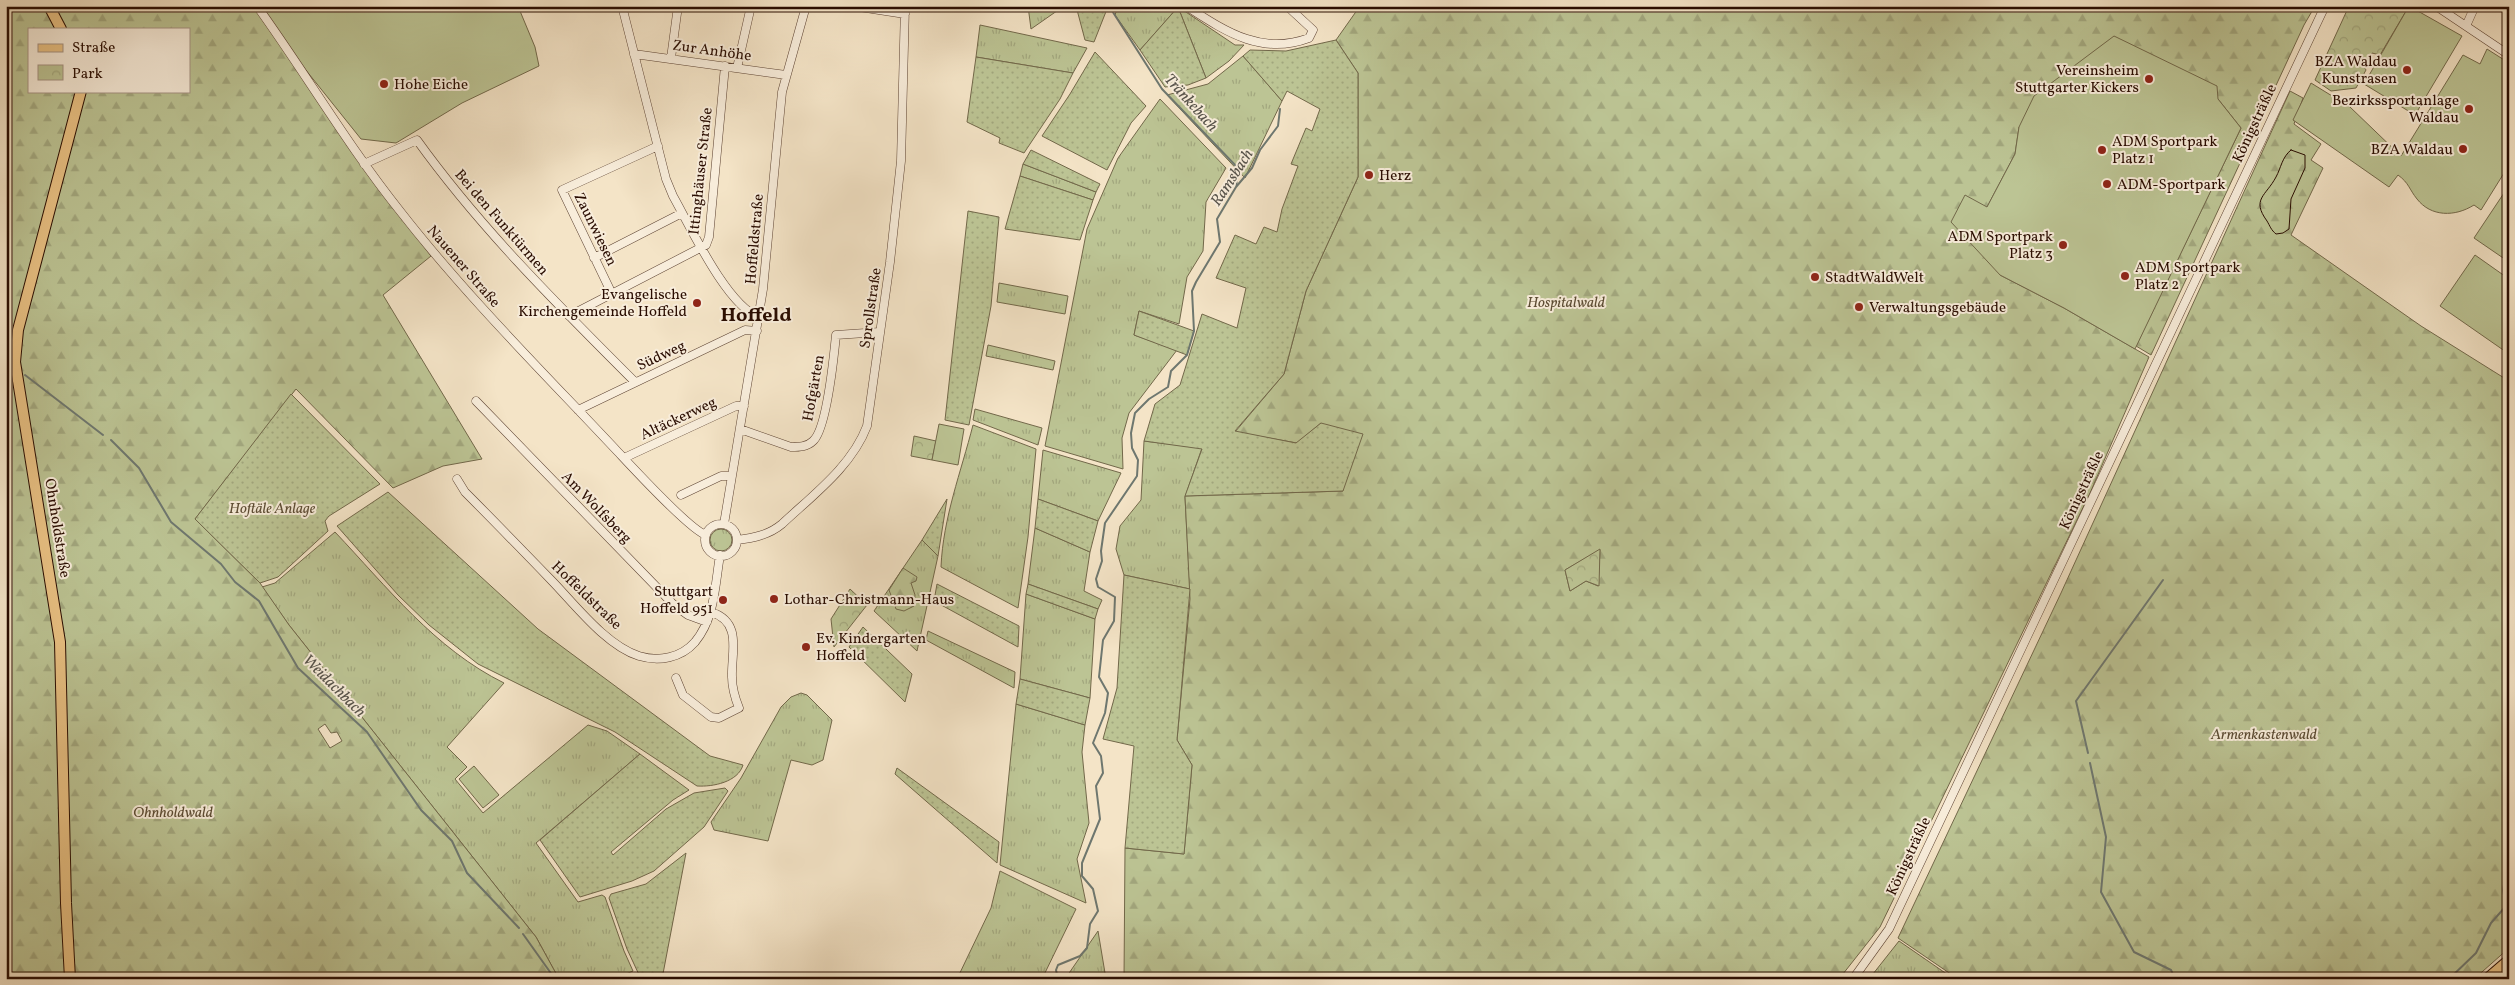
<svg xmlns="http://www.w3.org/2000/svg" width="2515" height="985" viewBox="0 0 2515 985" font-family="Vollkorn,serif">
  <style>
    .grass { fill: url(#grass-tufts); stroke: #72684a }
    .forest { fill: url(#forest-firs); stroke: #72684a; fill-rule: evenodd }
    .park { fill: url(#park-crowns); stroke: #72684a }
    .garden { fill: url(#garden-dots); stroke: #72684a }
    .pitch { fill: #bcc494; stroke: #72684a }
    .lines { fill: none; stroke-linecap: round; stroke-linejoin: round }
    .stream { stroke: #6e776f; stroke-width: 2 }
    .minor-casing { stroke: #5c4232; stroke-width: 9 }
    .major-casing { stroke: #290c01; stroke-width: 12 }
    .minor { stroke: #f8eddb; stroke-width: 8 }
    .major { stroke: #eac284; stroke-width: 10 }
    .tram { stroke: #290c01; stroke-width: 1 }
    .poi-dot { fill: #8f2418; stroke: #f8eddb; stroke-width: 2 }
    .labels { text-anchor: middle; stroke-width: 4; stroke-linejoin: round; paint-order: stroke }
    .street-label { font-size: 15px; fill: #290c01; stroke: #f8eddb }
    .poi-label { font-size: 15px; fill: #290c01; stroke: #f8eddb; text-anchor: start }
    .park-label { font-size: 15px; font-style: italic; fill: #5c4c34; stroke: #f8eddb }
    .water-label { font-size: 16px; font-style: italic; fill: #57534b; stroke: #f8eddb }
    .district-label { font-size: 20px; font-weight: bold; fill: #290c01; stroke: #f8eddb }
  </style>
  <defs>
    <pattern id="grass-tufts" width="24" height="20" patternUnits="userSpaceOnUse" patternTransform="scale(1.25)"><rect width="24" height="20" fill="#bcc494"/><path d="M3 7l-1-3M5 7V3M7 7l1-3M15 17l-1-3M17 17v-4M19 17l1-3" fill="none" stroke="#a2a77e"/></pattern>
    <pattern id="forest-firs" width="22" height="20" patternUnits="userSpaceOnUse" patternTransform="scale(1.25)"><rect width="22" height="20" fill="#bcc494"/><path d="M5 1l3.5 6h-7zM16 11l3.5 6h-7z" fill="#a2a77e"/></pattern>
    <pattern id="park-crowns" width="20" height="18" patternUnits="userSpaceOnUse" patternTransform="scale(1.25)"><rect width="20" height="18" fill="#bcc494"/><path d="M2 6a3 3 0 1 1 6 0M12 15a3 3 0 1 1 6 0" fill="none" stroke="#a2a77e"/></pattern>
    <pattern id="garden-dots" width="8" height="8" patternUnits="userSpaceOnUse" patternTransform="scale(1.25)"><rect width="8" height="8" fill="#bcc494"/><path d="M2 2h.1M6 6h.1" fill="none" stroke="#a2a77e" stroke-width="1.8" stroke-linecap="round"/></pattern>
  </defs>
  <rect width="100%" height="100%" fill="#f4e4c7"/>
  <filter id="stains"><feTurbulence type="fractalNoise" baseFrequency=".004" numOctaves="4"/><feColorMatrix values="0 0 0 0 .2 0 0 0 0 .09 0 0 0 0 .02 0 0 0 .5 -.17"/></filter>
  <radialGradient id="worn" r=".72"><stop offset=".6" stop-color="#630" stop-opacity="0"/><stop offset="1" stop-color="#630" stop-opacity=".3"/></radialGradient>
  <path class="grass" d="M1028,6H1064L1031,29Z
    M1118,6H1177L1235,45H1244L1229,61L1206,78L1178,7L1140,50L1115,15Z
    M980,25L1087,48L1073,73L976,57Z
    M1243,56L1282,101L1245,178L1167,95L1208,84Z
    M1160,99L1226,168L1206,202L1203,251L1187,277L1179,324L1139,311L1134,335L1177,350L1129,413L1122,438L1123,469L1045,446L1087,229L1118,158Z
    M1023,164L1096,192L1093,200L1020,176Z
    M999,283L1068,296L1065,314L997,302Z
    M988,345L1055,361L1053,370L986,356Z
    M975,409L1042,428L1038,445L973,420Z
    M973,425L1036,449L1028,537L1018,608L941,567C943,518 961,472 973,425Z
    M1144,441L1202,448L1185,497L1190,589L1124,575L1116,549L1120,526L1141,500Z
    M1043,450L1121,473L1098,521L1038,499Z
    M1035,528L1090,552L1084,591L1102,600L1098,609L1028,584Z
    M710 540a11 11 0 1 1 22 0a11 11 0 1 1-22 0Z
    M335,532C387,587 435,649 504,683L447,747L467,767L455,779L483,813L588,725L607,731L640,754L536,843L578,902L602,895L605,897L624,951L633,971L614,979H559L536,937L289,625L262,587L275,583Z
    M922,540L938,556L917,651L874,611Z
    M1026,594L1095,619L1090,698L1020,679Z
    M928,631L1015,672L1014,688L926,640Z
    M801,693L807,695L832,720L823,760L812,765L791,760L768,841L714,830L711,822L741,778L781,707L791,697Z
    M1016,704L1085,725L1082,752L1089,823L1077,859L1086,903L1000,865Z
    M1000,871L1076,909L1042,979H957L991,908Z
    M1098,931L1106,979H1065Z
    M1899,941L1954,979H1869Z"/>
  <path class="forest" d="M6,6H253L364,167L431,256L383,295L482,459L443,466L393,488L296,389L195,519L260,583L289,625L536,937L559,979H12L6,968ZM29,29H189V91H29ZM325,724L331,733L337,732L342,741L330,748L318,729Z
    M1360,6H2315L2304,25L2151,355L2136,346L2241,128L2218,99L2019,127L2015,154L1987,207L2000,275L2064,308L2149,357L2090,493L1880,927L1839,979H1124L1125,848L1184,854L1192,765L1177,740L1190,599L1185,496L1343,491L1321,423L1297,443L1235,432L1284,374L1306,291L1358,177V73L1336,40ZM1600,550L1598,586L1586,581L1570,591L1565,570Z
    M2290,91L2303,98L2294,124L2321,144L2311,160L2323,168L2291,235L2421,326L2509,381V948L2474,979H1958L1898,938L2061,593Z
    M903,568L917,577L916,581L911,583L915,595L914,606L904,611L896,609L889,590Z"/>
  <path class="park" d="M2349,6H2409L2380,55L2372,53L2368,60L2363,57L2361,61L2366,70L2356,88L2331,91L2315,80Z
    M914,436L936,441L932,460L911,456Z
    M1600,549L1599,586L1586,581L1570,591L1565,570Z
    M850,589L867,605L834,647L831,619Z"/>
  <path class="garden" d="M1076,6H1106L1107,9L1094,42L1085,40Z
    M1178,7L1206,78L1188,85L1165,87L1140,50Z
    M1336,40L1358,73V177L1306,291L1284,374L1235,431L1296,443L1321,423L1363,434L1343,491L1185,496L1202,449L1144,441L1155,404L1180,385L1202,314L1237,328L1246,288L1216,278L1235,235L1256,244L1264,227L1277,232L1282,209L1298,166L1291,164L1306,128L1312,131L1320,109L1287,91L1282,101L1243,56L1250,50L1286,51Z
    M1095,52L1146,106L1131,123L1107,170L1042,136L1070,94Z
    M976,57L1073,73L1060,99L1024,153L999,143L1000,138L967,122Z
    M1031,150L1100,184L1096,192L1023,164Z
    M1020,176L1093,200L1080,240L1005,229Z
    M968,211L999,217L991,306L969,425L945,420Z
    M1139,311L1194,331L1187,355L1134,335Z
    M291,394L380,484L329,516L325,521L328,531L278,577L260,583L195,519Z
    M388,492L538,629L710,756L743,765C738,782 713,787 697,786L615,732L478,664L429,625L398,595L337,526Z
    M947,499L938,556L922,540Z
    M1038,499L1098,521L1090,552L1035,528Z
    M1124,575L1190,589L1177,740L1192,765L1184,854L1125,848L1134,746L1103,739L1117,688Z
    M937,584L1019,626L1018,647L934,601Z
    M1028,584L1098,609L1095,619L1026,594Z
    M863,627L912,674L905,702L849,647Z
    M1020,679L1090,698L1085,725L1016,704Z
    M640,754L689,790L673,800L611,852L613,855L666,809L694,793L725,788L728,791L704,827L654,871L632,881L580,897L540,840Z
    M897,768L999,842L997,863L895,774Z
    M686,853L662,979H641L627,949L609,898L611,894L646,884Z"/>
  <path class="pitch" d="M260,6H522L523,9L520,11L535,47L539,66L462,103L396,143L361,139L301,64Z
    M2409,6L2462,36L2415,115L2364,84Z
    M2114,36L2217,86L2218,99L2241,128L2135,349L2064,308L2000,275L1951,222L1965,195L1987,207L2015,154L2019,127L2034,96Z
    M2487,49L2509,63V165L2481,210L2474,205C2455,217 2431,217 2417,199C2409,189 2409,183 2398,175L2389,187L2293,120L2311,83L2350,107L2401,156L2463,55L2480,64Z
    M2504,193L2509,196V262L2474,238Z
    M2475,255L2509,279V354L2440,306Z
    M939,424L964,429L958,465L932,460Z
    M474,766L499,795L483,808L459,779Z"/>
  <g class="lines">
    <path class="stream" d="M1109,6L1162,89L1236,166L1238,175L1236,185
      M6,362H7
      M25,375L103,435
      M111,440L139,468L171,522L221,564L235,582L259,601L298,668L367,732L421,810L452,841L467,873L519,928
      M2088,753L2076,701L2163,580
      M2090,763L2106,837L2101,892L2134,952L2171,970L2175,979
      M523,934L555,979
      M1058,979L1056,970L1058,965L1080,956L1087,948L1090,924L1098,911L1093,889L1082,876V863L1100,819L1096,786L1103,773L1101,756L1093,743L1105,713L1108,693L1099,677L1103,640L1114,621L1115,597L1098,587L1096,579L1102,561L1101,551L1105,523L1137,476L1138,460L1132,448L1131,433L1135,413L1149,399L1168,387L1171,371L1187,355L1194,331L1192,291L1196,282L1220,242L1217,219L1236,187L1252,168L1260,150L1278,126L1280,109
      M2449,979L2476,953L2491,923L2506,906L2503,890L2509,858"/>
    <defs>
      <path id="minor" d="M257,6C306,74 348,146 400,211C467,297 544,373 618,452C633,468 690,530 706,535
        M622,6L666,179L673,196C690,226 727,306 759,317
        M853,6L905,14
        M1186,6C1225,31 1261,56 1309,38L1313,30L1287,6
        M2436,6L2509,55
        M2466,26L2475,6
        M634,54L786,75
        M671,58L678,6
        M737,68L751,6
        M364,164L417,140C481,229 558,305 635,382
        M594,258L682,213
        M612,294L562,190L658,146
        M569,316L706,245L709,237L725,66
        M476,401L673,604L688,615L707,622
        M578,410L745,330L757,331
        M740,429L791,447C799,447 807,447 813,441C827,429 834,355 836,335L880,332
        M624,458L736,406H744
        M457,479L465,492C495,522 524,552 553,582C576,606 607,646 639,656C659,662 681,658 695,642C715,618 715,585 720,555
        M681,495L721,476H732
        M724,524L763,289L782,92L806,6
        M705 540a16 16 0 1 1 32 0a16 16 0 1 1-32 0Z
        M737,540C753,538 769,535 782,524C813,495 852,466 867,426L890,262L901,161L905,6
        M676,678L683,695L711,717L719,718L739,708C735,698 732,689 732,677C731,653 743,622 711,612
        M1853,979L1889,929L2325,6"/>
      <path id="major" d="M49,6L61,29
        M70,979L66,903L60,642L15,362L18,330L81,91
        M2487,979L2509,960"/>
    </defs>
    <use href="#minor" class="minor-casing"/>
    <use href="#major" class="major-casing"/>
    <use href="#minor" class="minor"/>
    <use href="#major" class="major"/>
    <path class="tram" d="M2291,150L2305,155V168L2291,199L2289,229L2283,233L2276,234C2271,230 2270,226 2267,221C2251,199 2266,196 2276,177C2281,168 2282,157 2291,150Z"/>
  </g>
  <g class="poi-dot">
    <circle cx="2407" cy="70" r="5"/>
    <circle cx="2149" cy="79" r="5"/>
    <circle cx="384" cy="84" r="5"/>
    <circle cx="2469" cy="109" r="5"/>
    <circle cx="2463" cy="149" r="5"/>
    <circle cx="2102" cy="150" r="5"/>
    <circle cx="1369" cy="175" r="5"/>
    <circle cx="2107" cy="184" r="5"/>
    <circle cx="2063" cy="245" r="5"/>
    <circle cx="2125" cy="276" r="5"/>
    <circle cx="1815" cy="277" r="5"/>
    <circle cx="697" cy="303" r="5"/>
    <circle cx="1859" cy="307" r="5"/>
    <circle cx="774" cy="599" r="5"/>
    <circle cx="723" cy="600" r="5"/>
    <circle cx="806" cy="647" r="5"/>
  </g>
  <g class="labels">
    <g class="street-label">
      <text transform="translate(712 50) rotate(8)" y="5">Zur Anhöhe</text>
      <text transform="translate(2254 123) rotate(-65)" y="5">Königsträßle</text>
      <text transform="translate(700 171) rotate(-84)" y="5">Ittinghäuser Straße</text>
      <text transform="translate(502 222) rotate(49)" y="5">Bei den Funktürmen</text>
      <text transform="translate(596 229) rotate(64)" y="5">Zaunwiesen</text>
      <text transform="translate(754 239) rotate(-85)" y="5">Hoffeldstraße</text>
      <text transform="translate(464 266) rotate(49)" y="5">Nauener Straße</text>
      <text transform="translate(870 308) rotate(-82)" y="5">Sprollstraße</text>
      <text transform="translate(661 355) rotate(-25)" y="5">Südweg</text>
      <text transform="translate(813 388) rotate(-80)" y="5">Hofgärten</text>
      <text transform="translate(678 418) rotate(-25)" y="5">Altäckerweg</text>
      <text transform="translate(2081 490) rotate(-65)" y="5">Königsträßle</text>
      <text transform="translate(597 507) rotate(46)" y="5">Am Wolfsberg</text>
      <text transform="translate(58 528) rotate(81)" y="5">Ohnholdstraße</text>
      <text transform="translate(587 595) rotate(44)" y="5">Hoffeldstraße</text>
      <text transform="translate(1908 856) rotate(-65)" y="5">Königsträßle</text>
    </g>
    <g class="poi-label">
      <text x="2397" y="66" text-anchor="end">BZA Waldau<tspan x="2397" dy="17">Kunstrasen</tspan></text>
      <text x="2139" y="75" text-anchor="end">Vereinsheim<tspan x="2139" dy="17">Stuttgarter Kickers</tspan></text>
      <text x="394" y="89">Hohe Eiche</text>
      <text x="2459" y="105" text-anchor="end">Bezirkssportanlage<tspan x="2459" dy="17">Waldau</tspan></text>
      <text x="2112" y="146">ADM Sportpark<tspan x="2112" dy="17">Platz 1</tspan></text>
      <text x="2453" y="154" text-anchor="end">BZA Waldau</text>
      <text x="1379" y="180">Herz</text>
      <text x="2117" y="189">ADM-Sportpark</text>
      <text x="2053" y="241" text-anchor="end">ADM Sportpark<tspan x="2053" dy="17">Platz 3</tspan></text>
      <text x="2135" y="272">ADM Sportpark<tspan x="2135" dy="17">Platz 2</tspan></text>
      <text x="1825" y="282">StadtWaldWelt</text>
      <text x="687" y="299" text-anchor="end">Evangelische<tspan x="687" dy="17">Kirchengemeinde Hoffeld</tspan></text>
      <text x="1869" y="312">Verwaltungsgebäude</text>
      <text x="713" y="596" text-anchor="end">Stuttgart<tspan x="713" dy="17">Hoffeld 951</tspan></text>
      <text x="784" y="604">Lothar-Christmann-Haus</text>
      <text x="816" y="643">Ev. Kindergarten<tspan x="816" dy="17">Hoffeld</tspan></text>
    </g>
    <g class="park-label">
      <text x="1566" y="307">Hospitalwald</text>
      <text x="272" y="513">Hoftäle Anlage</text>
      <text x="2264" y="739">Armenkastenwald</text>
      <text x="173" y="817">Ohnholdwald</text>
    </g>
    <g class="water-label">
      <text transform="translate(1192 102) rotate(48)" y="6">Tränkebach</text>
      <text transform="translate(1231 177) rotate(-57)" y="6">Ramsbach</text>
      <text transform="translate(335 685) rotate(45)" y="6">Weidachbach</text>
    </g>
    <g class="district-label">
      <text x="756" y="321">Hoffeld</text>
    </g>
  </g>
  <rect width="2515" height="985" fill="none" stroke="#f4e4c7" stroke-width="25"/>
  <rect x="8" y="8" width="2500" height="970" fill="none" stroke="#290c01" stroke-width="2.5"/>
  <rect x="12" y="12" width="2490" height="960" fill="none" stroke="#290c01"/>
  <rect x="28" y="28" width="162" height="65" fill="#f8eddb" stroke="#a59384"/>
  <rect x="38" y="44" width="25" height="8" fill="#eac284" stroke="#a59384"/>
  <text x="72" y="52" font-size="15" fill="#290c01">Straße</text>
  <rect x="38" y="65" width="25" height="15" fill="url(#park-crowns)" stroke="#a59384"/>
  <text x="72" y="78" font-size="15" fill="#290c01">Park</text>
  <rect width="100%" height="100%" filter="url(#stains)"/>
  <rect width="100%" height="100%" fill="url(#worn)"/>
</svg>
